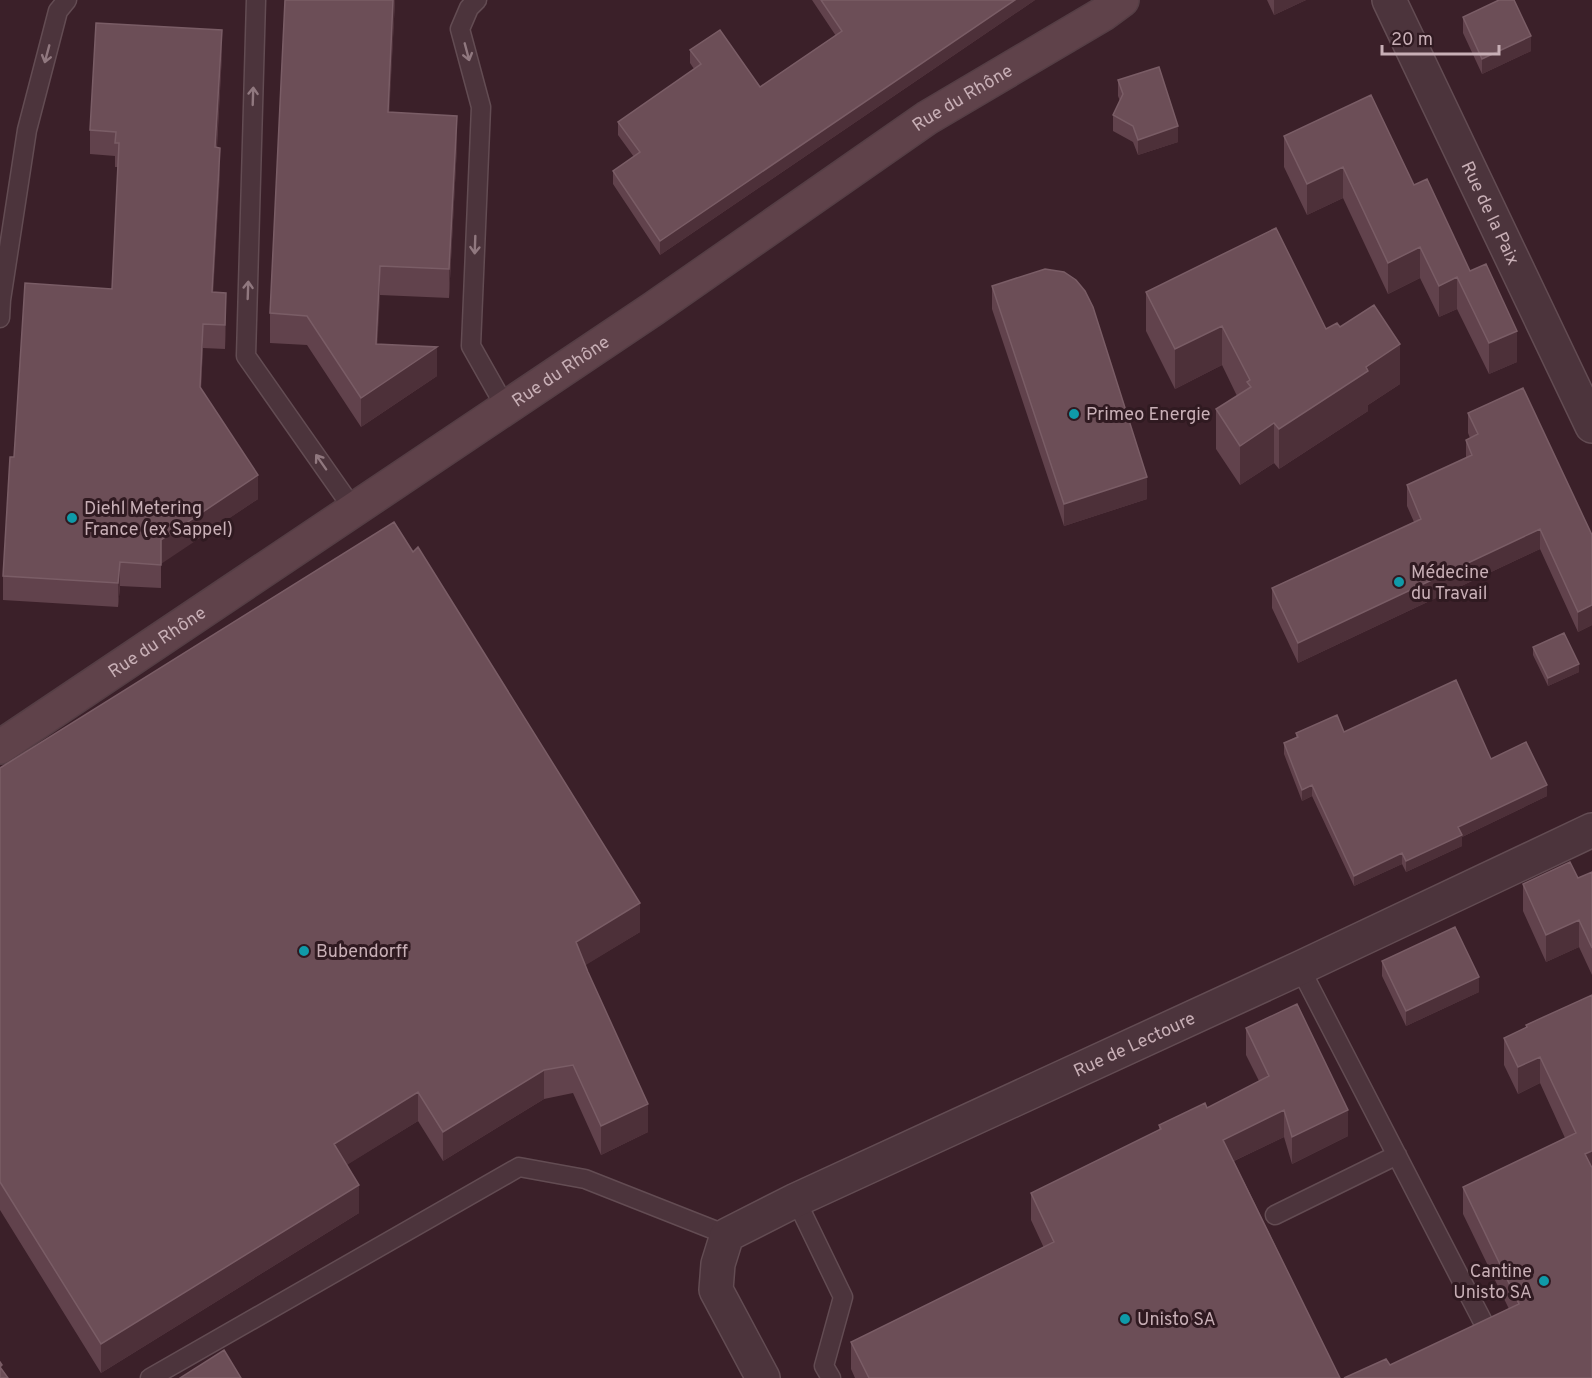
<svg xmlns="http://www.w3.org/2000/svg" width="1592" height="1378" viewBox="0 0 1592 1378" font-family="Overpass,sans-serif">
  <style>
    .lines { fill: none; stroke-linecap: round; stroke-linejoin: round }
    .lane-casing { stroke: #634c53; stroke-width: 21 }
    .street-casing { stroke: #634c53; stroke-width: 36 }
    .secondary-casing { stroke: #553e45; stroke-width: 36 }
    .lane { stroke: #4c343c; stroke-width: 18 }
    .street { stroke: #4c343c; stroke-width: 33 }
    .secondary { stroke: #5f424a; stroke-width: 33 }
    .wall { fill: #61424c }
    .shaded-wall { fill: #4d3039 }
    .building { fill: #6c4e57; stroke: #7a5d66; stroke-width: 1.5 }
    .oneway { stroke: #90787f }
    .culture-dot { fill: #0f9aa8; stroke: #301a21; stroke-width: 2 }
    .labels { text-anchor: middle; stroke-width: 6; stroke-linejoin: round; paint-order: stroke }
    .street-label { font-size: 18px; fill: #c8afb6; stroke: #301a21 }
    .poi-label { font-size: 18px; fill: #c8afb6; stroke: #301a21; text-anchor: start }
  </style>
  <rect width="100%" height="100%" fill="#3b2029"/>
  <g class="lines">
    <defs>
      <path id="lane" d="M256,0L246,356L354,510
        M477,0L469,8L460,29L481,107L471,346L506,408
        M0,318L1,300L27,130L58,11L67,0
        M1300,968L1483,1322
        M796,1200L843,1297L824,1366L831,1378
        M1275,1215L1397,1155
        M150,1378L519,1167L585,1179L727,1235"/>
      <g id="street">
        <path id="s1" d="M1389,0L1592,426"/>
        <path id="s2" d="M763,1378L716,1290L718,1264L727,1235L796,1200L1300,968L1592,830"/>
      </g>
      <g id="secondary">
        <path id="s3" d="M0,747L653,309L927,118L1103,14L1122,0"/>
      </g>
    </defs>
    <use href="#lane" class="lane-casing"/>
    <use href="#street" class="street-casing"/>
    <use href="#secondary" class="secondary-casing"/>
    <use href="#lane" class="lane"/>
    <use href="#street" class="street"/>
    <use href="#secondary" class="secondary"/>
  </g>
  <path class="wall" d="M285,0H395L389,112L457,145L449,298L380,295L377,344L437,376L361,427L307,345L270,343V313Z
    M812,0H1035L660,255L613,184V171L634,157L618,135V122L694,69L690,63V50L760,87L836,36Z
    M1267,0H1306L1274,15Z
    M1463,17L1531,51L1482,74L1463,33Z
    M222,54L217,147L220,172L213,292L226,317L225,349L203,348L201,389L258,499L161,563V588L120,586L118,607L3,600V576L14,457L112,289L118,167H115V156L90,154V130Z
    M1118,80L1178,142L1138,155L1133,142L1113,131V115L1120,101L1118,96Z
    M1284,136L1414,185L1470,271L1517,362L1489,374L1457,309L1439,317L1420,278L1388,294L1343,198L1307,215L1284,167Z
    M992,286L1147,499L1064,526L992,309Z
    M1146,292L1326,329L1400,384L1368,405V411L1279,469L1274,463L1240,485L1216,449V409L1237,396L1222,365L1175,389L1146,331Z
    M1468,413L1592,535V625L1578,632L1540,549L1298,663L1272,608V588L1414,522L1407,506V485L1466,458V440L1470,438L1468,433Z
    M1533,647L1579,672L1548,686L1533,655Z
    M1344,732L1491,759L1547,796L1462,837V846L1406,872L1402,864L1354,886L1312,796L1302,801L1284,754V743L1296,737V733Z
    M0,768L640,932L585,965L648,1132L601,1155L573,1093L544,1099L443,1161L418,1121L346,1165L359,1213L101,1373L0,1210Z
    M1592,872V975L1579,947L1546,962L1523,911V884L1578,878Z
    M1382,961L1479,992L1406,1026L1382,976Z
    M1592,995V1378L1390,1365L1509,1309L1463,1214V1187L1565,1138L1540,1083L1518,1094L1504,1065V1038L1526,1028V1025Z
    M1246,1028L1348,1136L1292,1164L1284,1137L1234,1161L1340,1378H855L851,1369V1342L1044,1248L1031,1220V1193L1159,1130V1125L1207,1108L1259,1081L1246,1055Z"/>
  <path class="shaded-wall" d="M393,0H395L388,141V112Z
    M1015,0H1035L660,255V241Z
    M1274,0H1306L1274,15Z
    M222,30V54L215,171V147Z
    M1531,36V51L1482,74V59Z
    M457,116V145L449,298V269Z
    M1178,126V142L1138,155V140Z
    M220,148V172L212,316V292Z
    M1343,167V198L1307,215V184Z
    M1420,247V278L1388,294V263Z
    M380,266V295L376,373V344Z
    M1457,277V309L1439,317V286Z
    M226,293V317L225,349V325Z
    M203,324V348L200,411V387Z
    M1222,326V365L1175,389V349Z
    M1517,331V362L1489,374V343Z
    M1400,344V384L1368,405V411L1279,469V429L1366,367Z
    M437,347V376L361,427V398Z
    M1274,423V463L1240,485V446Z
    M258,475V499L161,564V540Z
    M1147,477V499L1064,526V504Z
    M1540,529V549L1298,663V643Z
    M120,562V586L118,607V583Z
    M1592,605V625L1578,632V612Z
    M1579,664V672L1548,686V678Z
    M1312,785V796L1302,801V790Z
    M1547,785V796L1462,837V846L1406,872V861L1458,827Z
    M1402,853V864L1354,886V876Z
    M640,903V932L576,971V942Z
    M1579,920V947L1546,962V935Z
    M1479,977V992L1406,1026V1011Z
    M1540,1057V1083L1518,1094V1067Z
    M544,1070V1099L443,1161V1132Z
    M418,1092V1121L334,1173V1144Z
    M648,1104V1132L601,1155V1126Z
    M1284,1110V1137L1223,1166V1140Z
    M1348,1110V1136L1292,1164V1137Z
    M1592,1151V1178L1585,1154Z
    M359,1185V1213L101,1373V1344Z"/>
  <path class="building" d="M285,0H393L388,112L457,116L449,269L380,266L376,344L437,347L361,398L307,316L270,313Z
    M821,0H1015L660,241L613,171L640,152L618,122L701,64L690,50L720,30L760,87L842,31Z
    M1499,0H1514L1531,36L1482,59L1463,17Z
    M96,23L222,30L215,147L220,148L212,292L226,293L225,325L203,324L200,387L258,475L161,540V565L120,562L118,583L3,576L10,457H14L25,283L112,289L119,143H115L116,132L90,130Z
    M1159,67L1178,126L1138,140L1133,126L1113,115L1123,94L1118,80Z
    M1371,95L1414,185L1427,179L1470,271L1486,264L1517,331L1489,343L1457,277L1439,286L1420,247L1388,263L1343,167L1307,184L1284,136Z
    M1276,228L1326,329L1337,323L1340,327L1374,305L1400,344L1366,367L1368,371L1279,429L1274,423L1240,446L1216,409L1251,387L1247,382L1250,380L1222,326L1175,349L1146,292Z
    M1045,269L1064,272L1076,280L1085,291L1093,307L1147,477L1064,504L992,286Z
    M1523,388L1592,535V605L1578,612L1540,529L1298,643L1272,588L1421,519L1407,485L1472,455L1466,440L1478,434L1468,413Z
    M394,522L413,552L418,547L640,903L576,942L588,972L648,1104L601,1126L573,1065L544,1070L443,1132L418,1092L334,1144L359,1185L101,1344L0,1182V768Z
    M1564,633L1579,664L1548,678L1533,647Z
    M1456,680L1491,759L1526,742L1547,785L1458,827L1462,835L1406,861L1402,853L1354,876L1312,785L1302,790L1284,743L1298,737L1296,733L1337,715L1344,732Z
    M1570,862L1578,878L1592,872V948L1579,920L1546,935L1523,884Z
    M1455,927L1479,977L1406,1011L1382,961Z
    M1592,995V1151L1585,1154L1592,1168V1378H1344L1386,1359L1390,1365L1519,1304L1463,1187L1576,1133L1540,1057L1518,1067L1504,1038L1527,1027L1526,1025Z
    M1297,1004L1348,1110L1292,1137L1284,1110L1223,1140L1340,1378H869L851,1342L1054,1242L1031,1193L1161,1129L1159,1125L1205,1103L1207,1108L1269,1076L1246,1028Z
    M224,1350L241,1378H180Z
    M0,1362L2,1365L0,1367L8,1378H0Z"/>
  <defs><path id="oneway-shaft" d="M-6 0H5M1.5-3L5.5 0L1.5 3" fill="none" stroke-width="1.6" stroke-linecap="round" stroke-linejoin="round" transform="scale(1.5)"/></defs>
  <g class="oneway">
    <use href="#oneway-shaft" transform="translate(467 52) rotate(75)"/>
    <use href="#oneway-shaft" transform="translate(47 54) rotate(105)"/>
    <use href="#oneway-shaft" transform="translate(253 96) rotate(-88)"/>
    <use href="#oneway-shaft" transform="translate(475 245) rotate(92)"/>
    <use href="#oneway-shaft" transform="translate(248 290) rotate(-88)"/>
    <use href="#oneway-shaft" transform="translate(321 462) rotate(-125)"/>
  </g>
  <g class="culture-dot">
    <circle cx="1074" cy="414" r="6"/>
    <circle cx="72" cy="518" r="6"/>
    <circle cx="1399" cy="582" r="6"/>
    <circle cx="304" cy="951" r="6"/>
    <circle cx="1544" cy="1281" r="6"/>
    <circle cx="1125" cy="1319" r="6"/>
  </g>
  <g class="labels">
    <g class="street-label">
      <text dy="6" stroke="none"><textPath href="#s3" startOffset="1161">Rue du Rhône</textPath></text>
      <text dy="6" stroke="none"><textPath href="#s1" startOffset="236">Rue de la Paix</textPath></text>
      <text dy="6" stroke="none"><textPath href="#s3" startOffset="675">Rue du Rhône</textPath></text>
      <text dy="6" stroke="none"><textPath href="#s3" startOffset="189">Rue du Rhône</textPath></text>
      <text dy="6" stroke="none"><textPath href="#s2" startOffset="606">Rue de Lectoure</textPath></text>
    </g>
    <g class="poi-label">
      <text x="1086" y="420">Primeo Energie</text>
      <text x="84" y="514">Diehl Metering<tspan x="84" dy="21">France (ex Sappel)</tspan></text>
      <text x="1411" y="578">Médecine<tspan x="1411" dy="21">du Travail</tspan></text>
      <text x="316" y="957">Bubendorff</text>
      <text x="1532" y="1277" text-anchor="end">Cantine<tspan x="1532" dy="21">Unisto SA</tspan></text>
      <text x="1137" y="1325">Unisto SA</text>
    </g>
  </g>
  <path d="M1382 45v9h117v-9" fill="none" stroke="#c8afb6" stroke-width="3"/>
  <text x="1391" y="45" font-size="18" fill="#c8afb6" stroke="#301a21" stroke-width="4.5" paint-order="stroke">20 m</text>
</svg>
